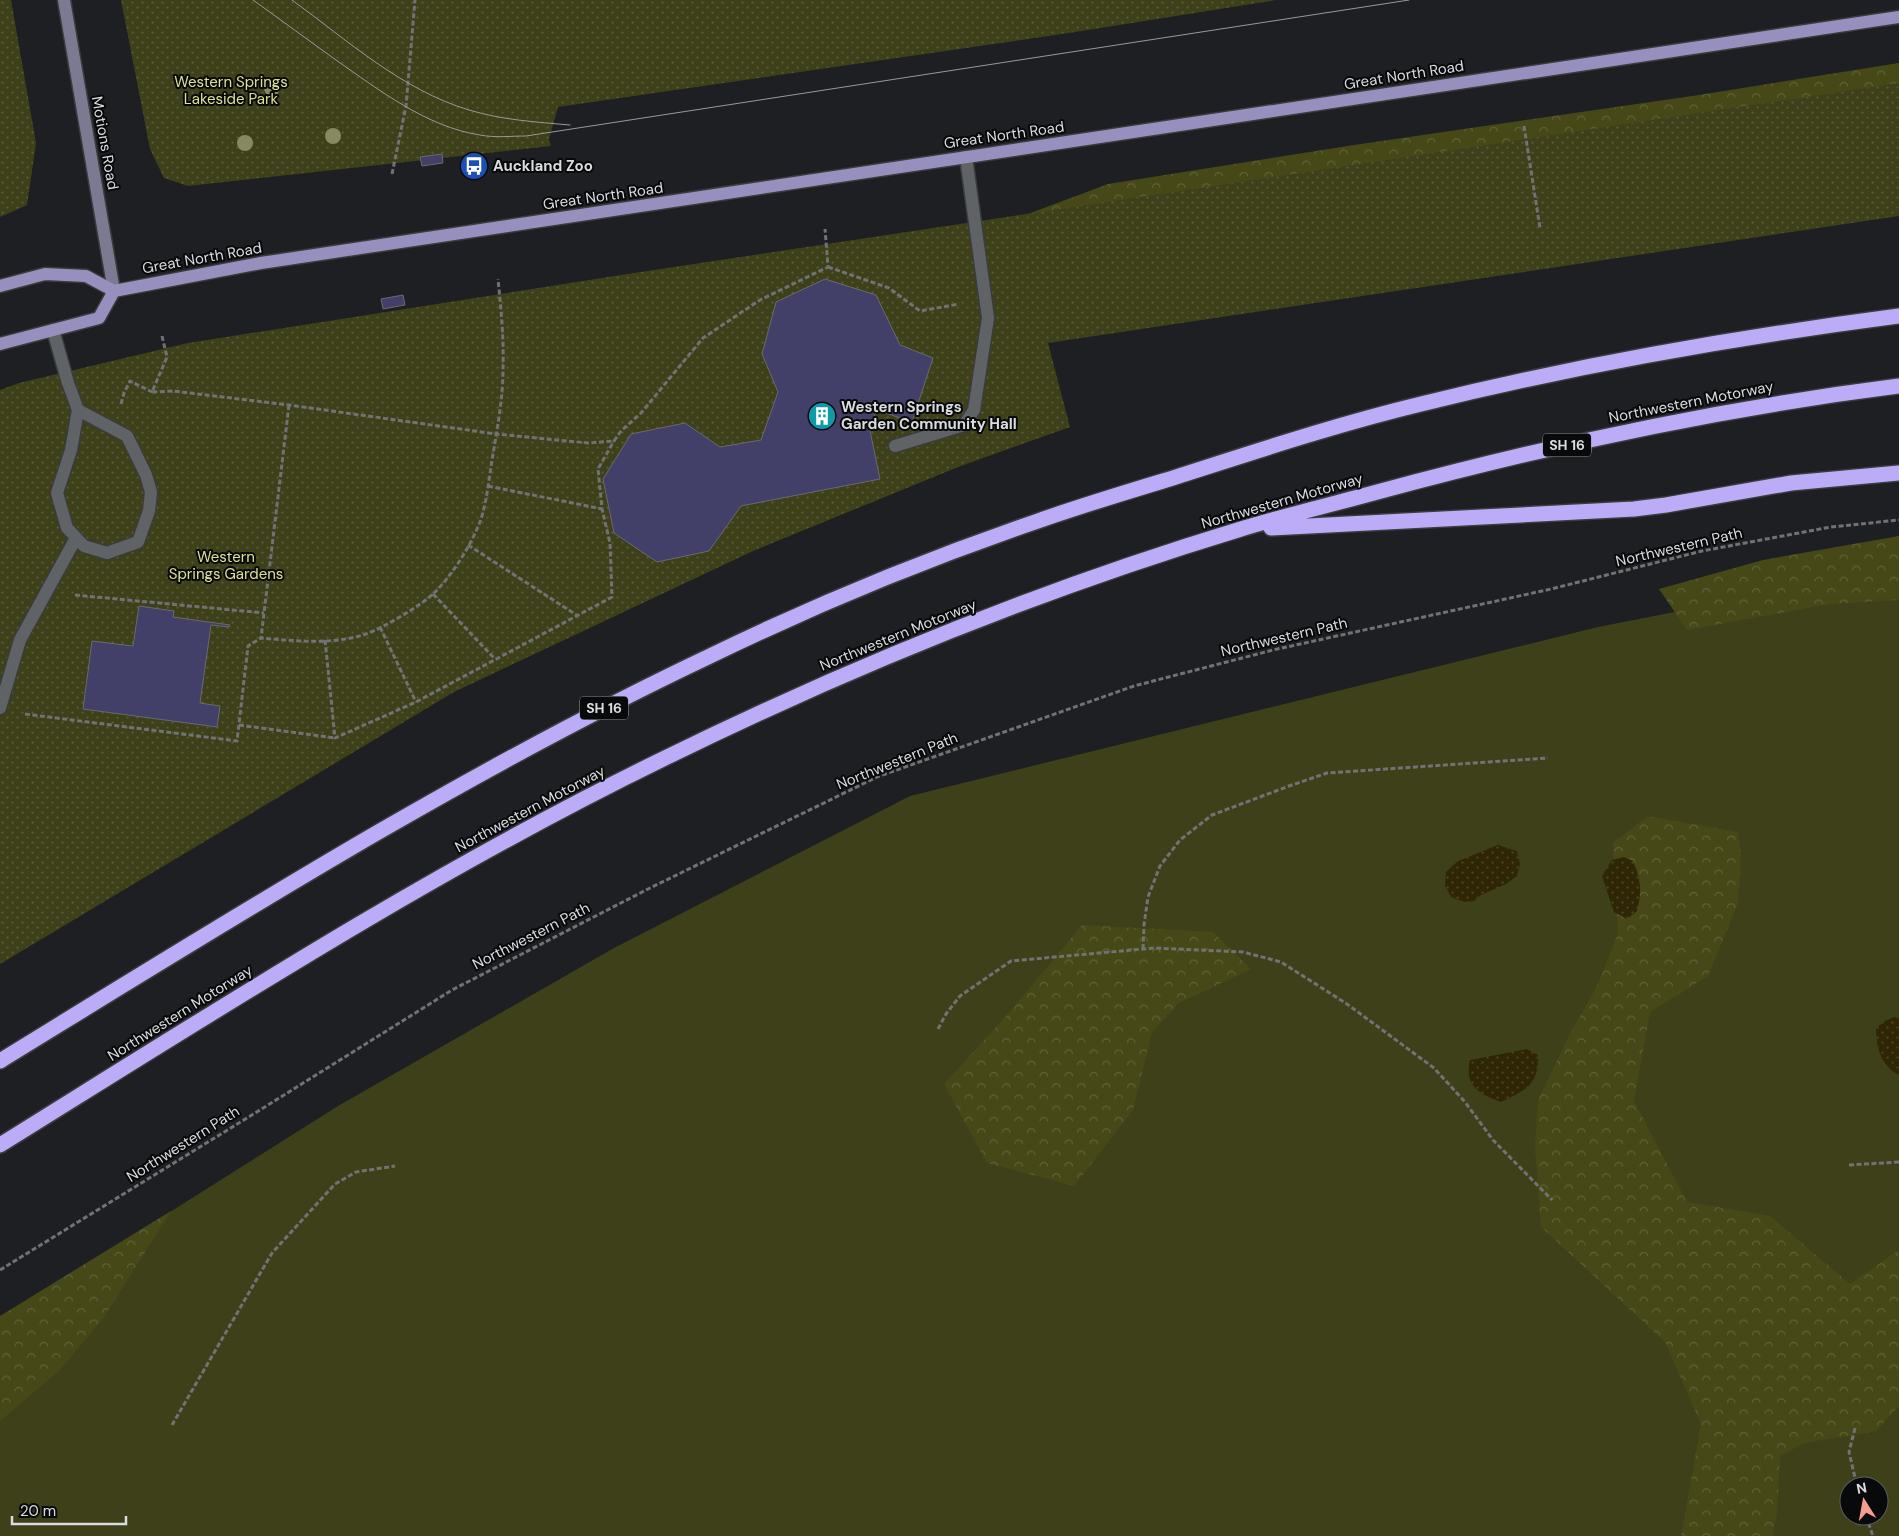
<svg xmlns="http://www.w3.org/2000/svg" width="1899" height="1536" viewBox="0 0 1899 1536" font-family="'DM Sans',sans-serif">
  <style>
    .grass { fill: #3e4019; fill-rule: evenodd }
    .forest { fill: url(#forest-crowns) }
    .sand { fill: url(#sand-dots) }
    .park { fill: url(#park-dots) }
    .building { fill: #423f68; stroke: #6a6a6e }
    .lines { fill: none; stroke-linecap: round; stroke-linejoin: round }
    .service-casing { stroke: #3a3c3d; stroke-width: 15 }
    .secondary-casing { stroke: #3a3c3d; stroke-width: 15 }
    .primary-casing { stroke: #3a3c3d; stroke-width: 15 }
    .motorway-casing { stroke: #3a3c3d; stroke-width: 18 }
    .path { stroke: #707274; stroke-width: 3; stroke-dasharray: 5 2.5; stroke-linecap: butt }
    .service { stroke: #606366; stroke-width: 12 }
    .secondary { stroke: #7c7992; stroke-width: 12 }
    .primary { stroke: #978fbe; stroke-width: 12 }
    .motorway { stroke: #bcacf8; stroke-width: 15 }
    .tram { stroke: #97999b; stroke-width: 1 }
    .tree { fill: #878a61 }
    .labels { text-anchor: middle; stroke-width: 4; stroke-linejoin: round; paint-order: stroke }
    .shield { fill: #08090a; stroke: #9b9d9e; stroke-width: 1 }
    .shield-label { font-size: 14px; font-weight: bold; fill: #dadcdd }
    .street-label { font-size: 15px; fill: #dadcdd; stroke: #08090a }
    .park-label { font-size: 15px; fill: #dde295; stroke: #08090a }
    .poi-label { font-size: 15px; font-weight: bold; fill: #dadcdd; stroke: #08090a; text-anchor: start }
  </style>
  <defs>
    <pattern id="forest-crowns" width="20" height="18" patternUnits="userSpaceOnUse" patternTransform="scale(1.25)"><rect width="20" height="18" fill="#464817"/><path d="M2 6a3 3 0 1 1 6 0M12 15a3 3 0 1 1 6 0" fill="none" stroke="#606238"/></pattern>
    <pattern id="sand-dots" width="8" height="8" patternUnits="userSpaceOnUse" patternTransform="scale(1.25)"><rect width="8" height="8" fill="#2e2605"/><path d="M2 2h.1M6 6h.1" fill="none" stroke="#4c4529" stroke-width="1.8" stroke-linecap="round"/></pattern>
    <pattern id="park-dots" width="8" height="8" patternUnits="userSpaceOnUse" patternTransform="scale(1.25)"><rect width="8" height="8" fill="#3e4019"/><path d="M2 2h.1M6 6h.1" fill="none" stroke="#595b3a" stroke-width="1.8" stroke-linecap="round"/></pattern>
  </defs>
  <rect width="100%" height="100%" fill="#1d1f22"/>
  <path class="grass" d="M1899,568V1536H0V1319L338,1106L614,948L910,796L1598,627ZM1849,1486H1879V1516H1849Z"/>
  <path class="forest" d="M1899,63V125L1015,219L1108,184L1354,145L1699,95Z
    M1899,536V600L1830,604L1687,630L1659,589L1763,560Z
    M1648,816L1738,832L1741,857L1738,903L1708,976L1650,1012L1634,1101L1687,1202L1770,1216L1850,1284L1899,1250V1406L1876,1431L1804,1443L1780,1456L1777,1513L1773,1536H1681L1701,1424L1665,1342L1541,1227L1535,1146L1538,1100L1568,1038L1597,986L1618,934L1613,843Z
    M1082,925L1213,932L1251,969L1179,1003L1152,1032L1133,1110L1074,1186L987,1163L944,1084L1009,1013Z
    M171,1211L104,1317L60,1370L0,1421V1316Z"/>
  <path class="sand" d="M1498,845L1517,851L1520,864L1517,876L1506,884L1481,895L1474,901L1464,902L1451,897L1445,886L1446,872L1458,861Z
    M1624,857L1633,861C1641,880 1642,891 1637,911L1627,919L1614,912L1602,876L1612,860Z
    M1894,1017L1899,1018V1075C1881,1066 1876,1047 1876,1028L1885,1021Z
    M1527,1049L1538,1055C1539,1086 1525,1090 1501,1102C1479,1094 1464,1086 1470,1060Z"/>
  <path class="park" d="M0,0H11L36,143L27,205L0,217Z
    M121,0H1276L1069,33L558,107L549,139L551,146L188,186L164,178L150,149Z
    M1899,83V216L1048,343L1070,427L958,467L753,551L454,692L0,964V390L19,383L188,343L634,273Z"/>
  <path class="building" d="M442,154L443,163L422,166L420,157Z
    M825,279L876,295L900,345L933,358L912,422L877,410L869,426L880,479L741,506L709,551L657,562L614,533L603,479L631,434L685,423L720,447L761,440L778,392L762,354L776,302Z
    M403,295L405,305L383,309L381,299Z
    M139,606L174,611L173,617L230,625L229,627L211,625L200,703L220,706L217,727L83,709L92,641L133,646Z"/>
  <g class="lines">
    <defs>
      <path id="service" d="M53,330L68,383L78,410L71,450L57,493L67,528L84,546L107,553L138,542L149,511L151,492L146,475L127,436L78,410
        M895,446L964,425L974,410L988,318L966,157
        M0,708L20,640L76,538"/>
      <path id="secondary" d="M64,0L114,291"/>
      <path id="primary" d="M0,286L45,274L86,276L114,291L261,263L1899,17
        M0,344L99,318L114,291"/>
      <path id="motorway" d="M1271,528L1634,509L1666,505L1791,483L1899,473
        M0,1061C233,918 463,773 710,656C815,605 924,560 1035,522C1077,507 1120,494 1163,481C1248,454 1334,425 1421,404C1578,365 1738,337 1899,316
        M0,1145C217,1010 433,871 663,759C848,668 1043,589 1241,529C1287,515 1334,504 1381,491C1551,445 1724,408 1899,386"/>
    </defs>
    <use href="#service" class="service-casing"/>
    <use href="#secondary" class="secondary-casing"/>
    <use href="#primary" class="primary-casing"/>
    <use href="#motorway" class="motorway-casing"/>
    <path class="path" d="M1524,126L1540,228
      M392,174L406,106L415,0
      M828,267L889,288L920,311L959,304
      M162,336L167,357L152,392L173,391L289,405L496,434L588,443L614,441L621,431L641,413L703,338L760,300L828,267L825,229
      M121,404L124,393L130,381L152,392
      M289,405L261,638C295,641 333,645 366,634C383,628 422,605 434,593C452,576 473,542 481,519C487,500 489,479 492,460C497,430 503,399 503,369C504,339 501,309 498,279
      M488,486L602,509
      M468,545L578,616
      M433,594L495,659
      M75,595L264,613
      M380,627L416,702
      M325,640L335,738L416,702L612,597L610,543L602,509L598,469L614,441
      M25,714L237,741L248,646L261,638
      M239,725L335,738
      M1143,949L1144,925L1148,897L1160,866L1180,840L1212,815L1289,786L1327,773L1548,758
      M938,1029L946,1014L960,996L1011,961L1154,948L1243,952L1281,962L1347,1004L1434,1068L1465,1102L1493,1140L1552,1200
      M1849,1165L1899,1162
      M0,1270L260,1110L452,990L650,888L877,777L1134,686L1273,650L1551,589L1702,551L1831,527L1899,520
      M172,1425L272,1253L335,1184L356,1172L395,1166
      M1855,1428L1849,1452L1857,1486
      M1866,1516L1873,1536"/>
    <use href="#service" class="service"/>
    <use href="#secondary" class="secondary"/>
    <use href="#primary" class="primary"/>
    <use href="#motorway" class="motorway"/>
    <path class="tram" d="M253,0C281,20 308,40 336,60C379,90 427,127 480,135C495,138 511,136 526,136L1409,0
      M292,0C347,40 402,90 469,110C502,120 536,122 570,125"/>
  </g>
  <g class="tree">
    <circle cx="272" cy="88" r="8"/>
    <circle cx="333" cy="136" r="8"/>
    <circle cx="245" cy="143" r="8"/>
  </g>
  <defs>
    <symbol id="bus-disc" viewBox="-11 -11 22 22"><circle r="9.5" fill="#1a4fb4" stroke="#08090a"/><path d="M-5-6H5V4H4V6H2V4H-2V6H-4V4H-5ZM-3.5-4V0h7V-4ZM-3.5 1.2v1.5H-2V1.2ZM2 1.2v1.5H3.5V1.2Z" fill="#fff"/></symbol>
    <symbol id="building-disc" viewBox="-11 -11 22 22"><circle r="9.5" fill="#0f9aa8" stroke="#08090a"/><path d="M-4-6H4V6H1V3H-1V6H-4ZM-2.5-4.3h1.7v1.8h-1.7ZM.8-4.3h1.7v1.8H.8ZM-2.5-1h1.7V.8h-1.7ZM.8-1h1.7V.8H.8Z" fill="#fff"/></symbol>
  </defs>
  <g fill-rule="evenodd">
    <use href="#bus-disc" x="458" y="150" width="32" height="32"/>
    <use href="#building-disc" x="806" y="400" width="32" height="32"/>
  </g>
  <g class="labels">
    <g class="shield">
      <rect x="1543" y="433.5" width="48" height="23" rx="4"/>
      <rect x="580" y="696.5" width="48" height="23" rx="4"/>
    </g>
    <g class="shield-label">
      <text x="1567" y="450">SH 16</text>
      <text x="604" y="713">SH 16</text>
    </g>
    <g class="street-label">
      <text transform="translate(1404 75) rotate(-9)" y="5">Great North Road</text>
      <text transform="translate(1004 135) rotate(-8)" y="5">Great North Road</text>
      <text transform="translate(105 143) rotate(80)" y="5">Motions Road</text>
      <text transform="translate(603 196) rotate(-8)" y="5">Great North Road</text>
      <text transform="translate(202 258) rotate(-10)" y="5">Great North Road</text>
      <text transform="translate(1691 402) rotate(-11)" y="5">Northwestern Motorway</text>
      <text transform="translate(1282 501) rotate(-16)" y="5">Northwestern Motorway</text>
      <text transform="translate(1679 547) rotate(-13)" y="5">Northwestern Path</text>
      <text transform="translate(898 635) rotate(-22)" y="5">Northwestern Motorway</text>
      <text transform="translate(1284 637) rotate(-13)" y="5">Northwestern Path</text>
      <text transform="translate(897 761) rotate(-22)" y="5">Northwestern Path</text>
      <text transform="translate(530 809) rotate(-28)" y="5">Northwestern Motorway</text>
      <text transform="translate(531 936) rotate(-27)" y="5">Northwestern Path</text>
      <text transform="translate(180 1013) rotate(-32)" y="5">Northwestern Motorway</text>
      <text transform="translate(183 1144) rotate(-32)" y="5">Northwestern Path</text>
    </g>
    <g class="park-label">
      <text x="231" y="87">Western Springs<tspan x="231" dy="17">Lakeside Park</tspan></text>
      <text x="226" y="562">Western<tspan x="226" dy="17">Springs Gardens</tspan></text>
    </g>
    <g class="poi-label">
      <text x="493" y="171">Auckland Zoo</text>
      <text x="841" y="412">Western Springs<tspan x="841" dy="17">Garden Community Hall</tspan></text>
    </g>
  </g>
  <g transform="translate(1864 1501) rotate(349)"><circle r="24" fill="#08090a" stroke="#5c5d5e"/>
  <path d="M0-4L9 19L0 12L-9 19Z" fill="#f59d8f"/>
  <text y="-8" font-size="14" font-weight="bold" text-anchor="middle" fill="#dadcdd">N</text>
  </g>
  <path d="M12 1516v8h114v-8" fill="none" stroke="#dadcdd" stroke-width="2.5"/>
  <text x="20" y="1516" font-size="15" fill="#dadcdd" stroke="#08090a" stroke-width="4" paint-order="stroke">20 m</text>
</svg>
